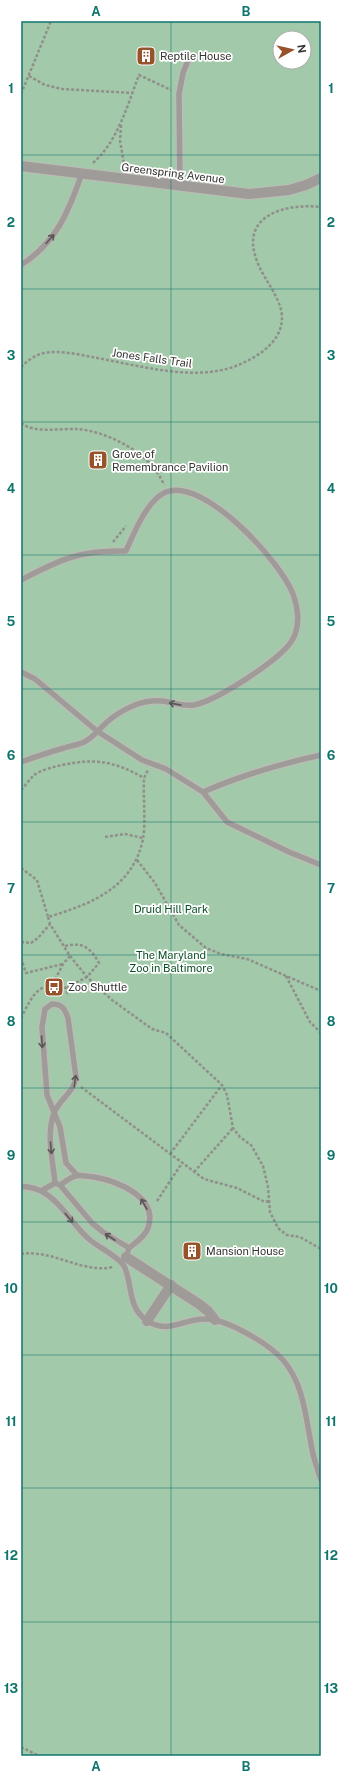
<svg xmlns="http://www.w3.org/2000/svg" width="342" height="1777" viewBox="0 0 342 1777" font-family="'Public Sans',sans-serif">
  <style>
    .green { fill: #a2c9a9; fill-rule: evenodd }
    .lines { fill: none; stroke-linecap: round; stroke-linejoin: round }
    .lane-casing { stroke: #bebcb6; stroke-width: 8 }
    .street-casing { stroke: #bebcb6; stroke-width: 12 }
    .path { stroke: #918f8b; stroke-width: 2.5; stroke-dasharray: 3 2; stroke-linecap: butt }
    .lane { stroke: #9e9b99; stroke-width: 5.5 }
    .street { stroke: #9e9b99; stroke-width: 10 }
    .oneway { stroke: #585755 }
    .grid { fill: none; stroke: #0f766e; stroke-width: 1; stroke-opacity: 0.55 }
    .labels { text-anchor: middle; stroke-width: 3.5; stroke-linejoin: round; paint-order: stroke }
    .poi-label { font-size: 11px; fill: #333230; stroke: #fff; text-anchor: start }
    .street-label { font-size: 11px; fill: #333230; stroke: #fff }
    .park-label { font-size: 11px; fill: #094f24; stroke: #fff }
    .neatline { fill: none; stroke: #0f766e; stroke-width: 1.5 }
    .grid-label { font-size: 13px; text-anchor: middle; font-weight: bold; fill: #0f766e }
  </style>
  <rect width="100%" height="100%" fill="#e1dfd8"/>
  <path class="green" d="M21,21H321V1756H21ZM280,38H304V62H280Z"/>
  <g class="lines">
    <defs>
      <path id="lane" d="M180,186L179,94L183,73L189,58
        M21,265C56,243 69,211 82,173
        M21,580C61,559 80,550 126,551C134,533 147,500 166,492C204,477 281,562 293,594C299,611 301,631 288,646C272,664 218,700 194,705C183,707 173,702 162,701C153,700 143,702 135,705C125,709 115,715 107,722C100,728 93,738 84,742C78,745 70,746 64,748C50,752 35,757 21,762
        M21,672L35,679L97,731L142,760L166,769L203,792L227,822L289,852L321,865
        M203,792C242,775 280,764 321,755
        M55,1183C53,1161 46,1134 54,1113C60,1098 74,1093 76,1077L68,1018C65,1009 62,1004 52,1004L45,1009L42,1027L47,1095L60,1127L66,1163L77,1175
        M60,1185C65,1182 70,1177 76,1176C81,1174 89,1177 94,1177C117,1181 159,1197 148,1228C145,1237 135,1243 129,1248
        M21,1186C28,1187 36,1188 41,1191C62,1202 73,1226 90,1240C98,1247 119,1257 124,1266C133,1284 127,1306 146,1320C167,1335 183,1319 204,1319C226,1318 269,1344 283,1360C305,1385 306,1422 313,1454C315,1462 318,1471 321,1480
        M41,1191L55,1183L60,1185L92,1223L103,1232L129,1248L128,1251"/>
      <path id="street" d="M21,166L249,194L289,190L306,185L321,178
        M126,1257L199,1304L208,1311L215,1320
        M147,1321L171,1285"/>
    </defs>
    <use href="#lane" class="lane-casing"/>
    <use href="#street" class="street-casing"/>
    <path class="path" d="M29,76L45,85L62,89L132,93
      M21,94L51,21
      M121,125L120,141L125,169
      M93,163C118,141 127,106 139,75L171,90
      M21,367C27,361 35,355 44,353C59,350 76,354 92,357C139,365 200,385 245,362C270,350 291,330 278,301C272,287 262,275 257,261C239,215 286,203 321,207
      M21,423C35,434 60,428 78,429C109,432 152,454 164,485
      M113,542L126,526
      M21,790C25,786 29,780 33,776C40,770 53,767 62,765C95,758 114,761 144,778
      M105,837L125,834L143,838
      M137,860L155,883L179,925L206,948L221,954L247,959L321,991
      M21,868L37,880L48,917C91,904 133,888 143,839C146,822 143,796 144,778L148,770
      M48,917L50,924L70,956L87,977L112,1000L152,1029L166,1033L222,1085L227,1095L233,1128L240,1137L251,1145L263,1166L268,1187L270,1212L278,1228L287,1235L300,1237L321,1249
      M21,942L31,943L38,938L50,924
      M65,946C83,942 90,947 99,963L87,977L66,988
      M21,958L26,973L63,964
      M286,976L310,1022L321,1033
      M53,984L63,964L70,956
      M21,1018C28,1005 35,985 53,985C57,985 62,987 66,988L68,996
      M81,1087L204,1179L237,1188L265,1202L269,1201
      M170,1154L222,1085
      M194,1172L233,1128
      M157,1201L182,1163
      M21,1254C53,1249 82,1274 113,1267
      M21,1747L39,1756"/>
    <use href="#lane" class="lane"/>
    <use href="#street" class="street"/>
  </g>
  <defs><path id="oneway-shaft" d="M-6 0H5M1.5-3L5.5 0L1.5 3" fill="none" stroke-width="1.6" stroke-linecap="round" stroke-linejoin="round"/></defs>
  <g class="oneway">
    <use href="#oneway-shaft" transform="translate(50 239) rotate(-48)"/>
    <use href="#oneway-shaft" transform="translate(175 704) rotate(-170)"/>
    <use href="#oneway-shaft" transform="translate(42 1042) rotate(86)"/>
    <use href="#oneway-shaft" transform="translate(75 1081) rotate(-82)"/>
    <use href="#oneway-shaft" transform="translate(51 1148) rotate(85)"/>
    <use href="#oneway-shaft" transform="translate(144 1204) rotate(-119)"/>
    <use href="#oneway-shaft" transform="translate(69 1218) rotate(50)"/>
    <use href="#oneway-shaft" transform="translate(110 1237) rotate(-147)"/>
  </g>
  <path class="grid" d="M171,21V1756M21,155H321M21,289H321M21,422H321M21,555H321M21,689H321M21,822H321M21,955H321M21,1088H321M21,1222H321M21,1355H321M21,1488H321M21,1622H321"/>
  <defs>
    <symbol id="building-square" viewBox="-11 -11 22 22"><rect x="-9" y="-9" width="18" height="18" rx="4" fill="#98522a" stroke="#fff"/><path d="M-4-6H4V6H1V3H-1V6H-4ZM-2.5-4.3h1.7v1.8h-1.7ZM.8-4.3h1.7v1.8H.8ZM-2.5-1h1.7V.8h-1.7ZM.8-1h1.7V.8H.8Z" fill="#fff"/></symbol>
    <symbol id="bus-square" viewBox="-11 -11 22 22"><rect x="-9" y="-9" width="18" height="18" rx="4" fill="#98522a" stroke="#fff"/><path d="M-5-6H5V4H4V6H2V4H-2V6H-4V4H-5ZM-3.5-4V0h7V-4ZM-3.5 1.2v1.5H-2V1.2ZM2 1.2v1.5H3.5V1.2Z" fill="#fff"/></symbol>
  </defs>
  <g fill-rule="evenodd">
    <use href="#building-square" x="135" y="45" width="22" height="22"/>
    <use href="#building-square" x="87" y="449" width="22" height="22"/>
    <use href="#bus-square" x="43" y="976" width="22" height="22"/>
    <use href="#building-square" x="181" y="1240" width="22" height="22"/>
  </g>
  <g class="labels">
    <g class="poi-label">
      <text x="160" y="60">Reptile House</text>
      <text x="112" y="458">Grove of<tspan x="112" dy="13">Remembrance Pavilion</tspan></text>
      <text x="68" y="991">Zoo Shuttle</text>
      <text x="206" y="1255">Mansion House</text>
    </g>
    <g class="street-label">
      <text transform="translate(173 173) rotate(7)" y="4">Greenspring Avenue</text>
      <text transform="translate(152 358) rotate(8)" y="4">Jones Falls Trail</text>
    </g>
    <g class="park-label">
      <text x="171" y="913">Druid Hill Park</text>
      <text x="171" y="959">The Maryland<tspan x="171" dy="13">Zoo in Baltimore</tspan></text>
    </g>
  </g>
  <rect width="342" height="1777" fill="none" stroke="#ffffff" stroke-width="44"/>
  <g transform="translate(292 50) rotate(82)"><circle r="19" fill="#ffffff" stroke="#adadac"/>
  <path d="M0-3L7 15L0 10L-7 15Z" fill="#98522a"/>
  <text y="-6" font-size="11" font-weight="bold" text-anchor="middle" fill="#333230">N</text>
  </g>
  <rect x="22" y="22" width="298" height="1733" class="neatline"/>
  <g class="grid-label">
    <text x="96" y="16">A</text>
    <text x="246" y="16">B</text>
    <text x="11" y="93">1</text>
    <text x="331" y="93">1</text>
    <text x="11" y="227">2</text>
    <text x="331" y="227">2</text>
    <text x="11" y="360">3</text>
    <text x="331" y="360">3</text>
    <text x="11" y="493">4</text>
    <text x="331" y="493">4</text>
    <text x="11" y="626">5</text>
    <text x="331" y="626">5</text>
    <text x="11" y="760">6</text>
    <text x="331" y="760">6</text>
    <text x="11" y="893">7</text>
    <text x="331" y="893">7</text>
    <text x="11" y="1026">8</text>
    <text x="331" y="1026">8</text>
    <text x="11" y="1160">9</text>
    <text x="331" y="1160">9</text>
    <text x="11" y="1293">10</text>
    <text x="331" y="1293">10</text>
    <text x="11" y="1426">11</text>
    <text x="331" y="1426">11</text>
    <text x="11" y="1560">12</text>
    <text x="331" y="1560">12</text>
    <text x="11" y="1693">13</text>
    <text x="331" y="1693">13</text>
    <text x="96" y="1771">A</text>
    <text x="246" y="1771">B</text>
  </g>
</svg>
